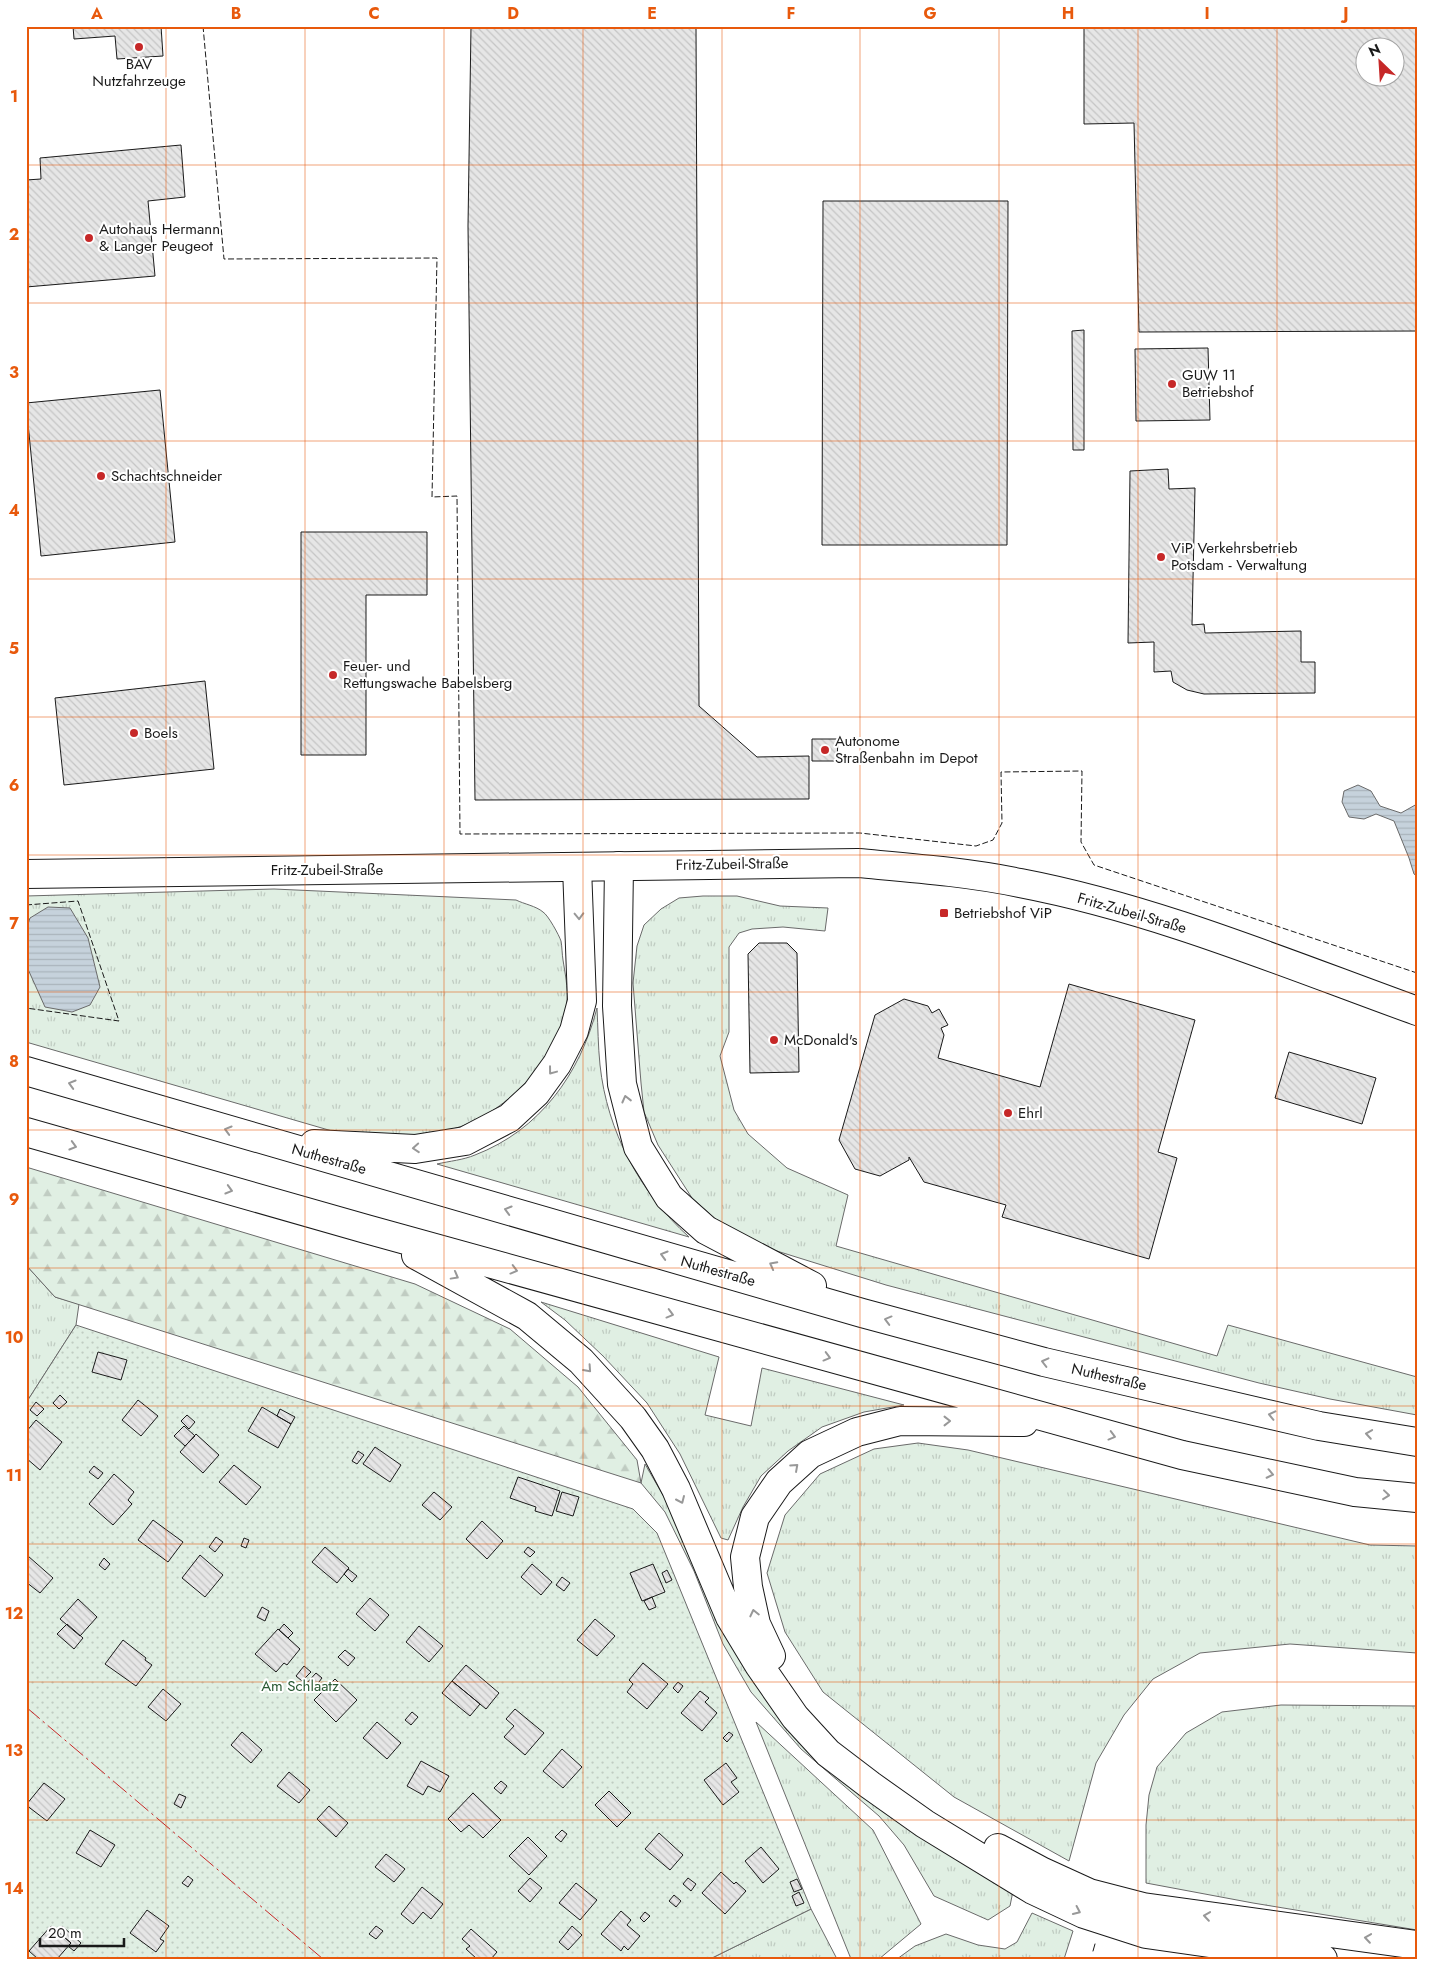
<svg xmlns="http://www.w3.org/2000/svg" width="1443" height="1985" viewBox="0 0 1443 1985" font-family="Jost,sans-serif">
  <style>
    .grass { fill: url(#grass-tufts); stroke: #6a6a6a }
    .forest { fill: url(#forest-firs); stroke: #6a6a6a }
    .park { fill: url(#park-dots); stroke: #6a6a6a }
    .water { fill: url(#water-rules); stroke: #6a6a6a }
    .building { fill: url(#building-back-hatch); stroke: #1a1a1a; fill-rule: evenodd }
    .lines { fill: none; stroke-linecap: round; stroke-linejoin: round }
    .tertiary-casing { stroke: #1a1a1a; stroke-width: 30 }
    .trunk-casing { stroke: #1a1a1a; stroke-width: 30 }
    .tertiary { stroke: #fff; stroke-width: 28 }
    .trunk { stroke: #fff; stroke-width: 28 }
    .tram { stroke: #1a1a1a; stroke-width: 1 }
    .fence { stroke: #1a1a1a; stroke-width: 1; stroke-dasharray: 6 2.5; stroke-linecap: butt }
    .power { stroke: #c62828; stroke-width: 1; stroke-dasharray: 18 4 2.5 4; stroke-linecap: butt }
    .oneway { stroke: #989898 }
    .grid { fill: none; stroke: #e8590c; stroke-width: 1; stroke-opacity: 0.55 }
    .poi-dot { fill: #c62828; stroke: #fff; stroke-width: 2 }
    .labels { text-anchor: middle; stroke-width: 4; stroke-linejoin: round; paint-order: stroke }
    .poi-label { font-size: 15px; fill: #1a1a1a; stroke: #fff; text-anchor: start }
    .street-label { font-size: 15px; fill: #1a1a1a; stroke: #fff }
    .park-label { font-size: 15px; fill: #2b5a34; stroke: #fff }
    .neatline { fill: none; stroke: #e8590c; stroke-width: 2 }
    .grid-label { font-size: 16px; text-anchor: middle; font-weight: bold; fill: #e8590c }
  </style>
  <defs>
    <pattern id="grass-tufts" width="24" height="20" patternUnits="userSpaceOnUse" patternTransform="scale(1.25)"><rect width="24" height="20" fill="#e0efe3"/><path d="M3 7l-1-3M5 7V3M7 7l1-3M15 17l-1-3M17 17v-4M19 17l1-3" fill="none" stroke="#c0ccc2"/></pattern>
    <pattern id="forest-firs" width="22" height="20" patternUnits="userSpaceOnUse" patternTransform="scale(1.25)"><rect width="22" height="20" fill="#e0efe3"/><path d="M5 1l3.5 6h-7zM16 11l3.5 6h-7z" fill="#c0ccc2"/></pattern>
    <pattern id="park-dots" width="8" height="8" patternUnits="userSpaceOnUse" patternTransform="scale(1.25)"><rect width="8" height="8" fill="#e0efe3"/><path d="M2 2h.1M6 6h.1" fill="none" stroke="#c0ccc2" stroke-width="1.8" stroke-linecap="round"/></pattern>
    <pattern id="water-rules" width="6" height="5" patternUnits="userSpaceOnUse" patternTransform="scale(1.25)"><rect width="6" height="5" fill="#c6d2dc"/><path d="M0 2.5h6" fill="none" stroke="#aab4bc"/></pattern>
    <pattern id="building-back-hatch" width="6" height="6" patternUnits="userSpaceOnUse" patternTransform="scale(1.25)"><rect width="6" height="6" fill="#e6e6e6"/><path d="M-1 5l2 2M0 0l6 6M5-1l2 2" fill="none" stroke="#c5c5c5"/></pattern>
  </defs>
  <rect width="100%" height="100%" fill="#fff"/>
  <path class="grass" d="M274,889L516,900C524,904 536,906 543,912C548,915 559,935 561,941C562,946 562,954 563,960C565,973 568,987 567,1001C564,1051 514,1104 470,1123C426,1142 378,1135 332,1131L26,1042V896Z
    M703,896H737L780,906L828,908L825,931L783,927L752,929L739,933L729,947V1032L720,1056L734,1110L748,1134L787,1168L848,1195L836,1246L1217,1356L1228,1325L1417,1377V1415L1330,1399L1259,1383L886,1285L764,1247L722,1225L692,1198L658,1145L644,1112L641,1083L633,983L637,946L644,925L661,909L679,898Z
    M597,1008C598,1027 598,1046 600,1065C607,1131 640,1193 689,1237L437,1164C450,1161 463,1160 475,1155C540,1130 580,1074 597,1008Z
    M26,1265L55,1297L79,1304L76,1325L26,1403Z
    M541,1302L719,1357L705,1415L751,1426L762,1368L904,1405L864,1412L822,1427L788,1451L761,1476L743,1507L728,1540L721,1538L680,1454L647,1403L603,1356L565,1320Z
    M918,1443L968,1450L1370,1545L1417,1546V1653L1290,1644L1200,1653L1153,1679L1124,1715L1096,1763L1069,1861L954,1797L823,1692L785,1632L767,1573L785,1515L820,1474L874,1449Z
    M645,1464L675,1516L771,1704L1013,1891L1010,1906L988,1920L934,1896L904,1845L879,1816L801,1749L751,1692L723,1644L694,1571L665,1512L641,1483Z
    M1281,1705L1417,1706V1930L1253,1903L1146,1883V1825L1149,1795L1157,1767L1186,1733L1222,1712Z
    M756,1722L873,1830L921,1924L879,1959H851Z
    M811,1909L837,1959H710Z
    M1032,1913L1073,1931L1064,1959H897L915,1946L946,1934L978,1945L1005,1949L1017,1942Z"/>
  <path class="forest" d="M26,1167L415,1284L510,1329L578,1387L637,1460L641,1483L55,1297L26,1265Z"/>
  <path class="park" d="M76,1325L633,1509L657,1533L811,1909L710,1959H26V1403Z"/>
  <path class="water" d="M1358,785L1371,791L1380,806L1401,813L1417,804V876L1414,874L1409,858L1394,821L1376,814L1364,819L1349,817L1342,802L1344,791Z
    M48,907L70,908L88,938L100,987L90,1005L72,1012L45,1007L27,967L26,930L30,918Z"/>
  <path class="building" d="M73,26H161L163,56L117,59L115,36L74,39Z
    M471,26H696L699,706L757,757L809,756V799L475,800L468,226Z
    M1084,26H1417V331L1139,332L1134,123L1084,124ZM1366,48H1396V78H1366Z
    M181,145L185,197L148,201L155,276L26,287V180L41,179L40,158Z
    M823,201H1008L1007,545H822Z
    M1084,330V450H1073L1072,331Z
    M1208,348L1210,420L1136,421L1135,349Z
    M160,390L175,542L41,556L26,403Z
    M1168,469L1169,489L1195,488L1192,625L1204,624L1205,633L1301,631V662H1315V693L1204,694L1187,690L1173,682L1171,671L1154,672V642L1128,643L1130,471Z
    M301,532H427V595H366V755H301Z
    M205,681L214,769L64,785L55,698Z
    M812,739H838L837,761H812Z
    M759,943H787L797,953L799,1072L750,1073L748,954Z
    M1069,984L1195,1020L1158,1152L1177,1158L1149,1259L1002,1217L1006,1205L924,1182L909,1157V1160L880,1176L855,1169L839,1140L875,1015L904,999L928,1006L932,1013L939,1009L948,1025L941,1028L944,1035L938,1058L1040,1087Z
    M1289,1052L1376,1078L1362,1124L1275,1098Z
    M98,1352L127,1360L121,1380L92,1372Z
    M60,1395L67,1402L59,1409L53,1403Z
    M138,1400L158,1416L141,1436L122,1420Z
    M36,1402L44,1409L37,1416L30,1410Z
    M262,1407L291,1424L278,1448L248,1431Z
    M280,1409L295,1417L291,1424L277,1416Z
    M187,1415L195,1422L189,1429L181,1421Z
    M36,1420L62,1442L40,1470L26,1458V1432Z
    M184,1426L195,1436L185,1446L174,1436Z
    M196,1434L219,1455L203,1473L180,1452Z
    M375,1447L401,1465L390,1482L363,1464Z
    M358,1451L364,1455L357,1464L352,1461Z
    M234,1465L261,1487L246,1505L219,1482Z
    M94,1466L103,1473L98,1479L89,1472Z
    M114,1474L134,1492L128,1500L132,1504L113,1525L89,1504Z
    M518,1477L560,1491L552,1516L535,1511L536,1507L510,1498Z
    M434,1492L452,1507L440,1520L422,1505Z
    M562,1492L579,1497L573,1516L556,1511Z
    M153,1520L183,1542L168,1562L138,1540Z
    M482,1521L503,1541L487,1559L466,1539Z
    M216,1537L223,1542L215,1552L209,1547Z
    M244,1538L249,1540L246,1548L241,1546Z
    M325,1547L349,1568L337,1583L312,1562Z
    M528,1547L535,1552L530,1557L524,1552Z
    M200,1555L223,1575L205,1597L182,1578Z
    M28,1556L53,1578L40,1593L26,1582V1558Z
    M104,1558L110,1564L105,1570L99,1565Z
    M532,1564L552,1582L541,1595L521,1577Z
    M653,1564L665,1592L642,1601L630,1573Z
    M348,1569L357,1576L352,1582L344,1574Z
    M667,1570L672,1580L666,1583L662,1573Z
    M562,1577L570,1583L564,1591L556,1585Z
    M652,1597L656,1607L649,1610L644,1601Z
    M370,1598L389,1615L375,1631L356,1614Z
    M78,1599L97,1617L80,1636L60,1619Z
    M262,1607L269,1611L265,1621L257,1617Z
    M595,1619L615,1636L597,1656L577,1640Z
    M67,1624L83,1638L74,1649L57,1634Z
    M284,1624L293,1633L288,1638L279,1630Z
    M419,1626L443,1646L429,1662L406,1642Z
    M278,1629L300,1649L287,1665L284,1663L276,1672L255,1654Z
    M123,1640L146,1658L145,1660L152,1665L136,1686L105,1664Z
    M345,1650L355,1658L348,1666L338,1657Z
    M643,1663L668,1684L647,1709L627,1692L633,1684L629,1680Z
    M466,1665L499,1693L486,1709L452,1681Z
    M304,1666L311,1672L302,1681L296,1676Z
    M316,1673L322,1678L312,1691L305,1685Z
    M335,1679L357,1700L336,1722L314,1700Z
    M452,1681L480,1704L470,1716L442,1693Z
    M678,1682L683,1686L678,1693L673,1688Z
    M163,1689L181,1704L166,1721L148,1707Z
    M700,1691L709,1698L705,1702L717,1713L702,1731L681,1713Z
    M515,1709L544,1733L525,1755L504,1737L514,1726L506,1719Z
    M412,1712L418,1717L411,1725L405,1720Z
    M377,1722L401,1743L387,1759L363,1738Z
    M242,1732L262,1750L251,1763L231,1745Z
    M729,1732L733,1735L727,1742L723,1738Z
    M562,1749L582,1767L563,1788L543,1771Z
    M421,1761L449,1776L440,1792L428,1786L423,1795L407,1786Z
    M726,1763L737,1778L731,1782L739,1792L723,1805L704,1780Z
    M289,1772L310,1790L299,1803L277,1786Z
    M501,1781L507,1786L501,1794L494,1788Z
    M44,1783L65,1799L47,1821L26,1805Z
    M609,1791L631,1813L617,1827L595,1805Z
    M473,1793L501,1820L483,1838L469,1825L461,1832L448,1819Z
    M179,1794L186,1797L181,1808L174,1804Z
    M329,1806L348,1823L336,1837L317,1819Z
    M90,1830L115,1845L101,1867L76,1853Z
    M562,1830L567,1834L561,1842L555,1837Z
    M659,1833L683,1855L670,1870L645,1849Z
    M528,1837L547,1856L529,1875L509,1856Z
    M761,1847L779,1869L763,1883L745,1861Z
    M386,1854L405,1869L394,1882L375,1867Z
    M721,1872L734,1884L736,1882L746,1891L725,1914L702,1893Z
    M188,1876L193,1880L188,1887L182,1883Z
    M530,1878L542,1888L530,1902L518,1891Z
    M688,1878L696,1884L691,1891L683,1884Z
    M797,1879L802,1889L794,1892L790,1882Z
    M576,1883L597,1900L580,1920L559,1903Z
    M422,1887L443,1904L431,1919L423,1912L413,1924L401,1914Z
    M799,1892L804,1903L796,1906L792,1896Z
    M674,1895L681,1901L676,1907L669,1901Z
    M147,1910L169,1926L160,1939L164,1941L156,1952L130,1933Z
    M621,1911L631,1920L627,1925L640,1936L628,1950L624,1946L621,1951L601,1934Z
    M645,1912L650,1916L644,1922L640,1918Z
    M51,1926L71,1943L57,1959H38L29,1951Z
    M62,1926L81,1943L74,1951L68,1946L71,1943L57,1931Z
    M376,1926L383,1931L376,1939L369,1934Z
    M572,1926L582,1935L568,1950L559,1942Z
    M471,1929L497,1952L491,1959H477L466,1949L470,1946L462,1939Z"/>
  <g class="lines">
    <defs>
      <path id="tertiary" d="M26,874L858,863C912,868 967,872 1020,883C1156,909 1287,964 1417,1011"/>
      <path id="trunk" d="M619,866L617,1006L622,1084L638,1147L669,1197L706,1230L812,1286
        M26,1071L862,1313L1044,1362L1319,1426L1417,1442
        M26,1132L366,1229L1182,1455L1355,1492L1417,1498
        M314,1144L415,1149L465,1141L509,1118L536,1093L557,1064L574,1031L582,1001L577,867
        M416,1255L527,1316L581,1361L633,1418L655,1449L676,1489L730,1617L759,1665L795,1717L828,1753L870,1785L925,1824L1033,1890L1084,1914L1146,1934L1323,1959
        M771,1656L756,1624L748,1587L745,1557L755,1517L779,1482L810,1454L857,1432L900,1421L1024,1422
        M998,1848L1043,1872L1089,1893L1143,1907L1417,1945"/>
    </defs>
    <use href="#tertiary" class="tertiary-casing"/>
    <use href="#trunk" class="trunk-casing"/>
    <use href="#tertiary" class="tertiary"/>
    <use href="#trunk" class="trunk"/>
    <path class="tram" d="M1093,1951L1095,1944"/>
    <path class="fence" d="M203,26L224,259L437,258L432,497L457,496L460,834L860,833L976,846L993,840L1002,823L1001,772L1082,771L1081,842L1094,865L1417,973
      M26,905L78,901L119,1021L26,1008"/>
    <path class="power" d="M26,1707L323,1959"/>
  </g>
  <defs><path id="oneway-chevron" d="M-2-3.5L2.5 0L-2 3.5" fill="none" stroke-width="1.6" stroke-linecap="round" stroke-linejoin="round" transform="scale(1.25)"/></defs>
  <g class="oneway">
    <use href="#oneway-chevron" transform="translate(579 916) rotate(88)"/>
    <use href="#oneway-chevron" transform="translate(552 1071) rotate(127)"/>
    <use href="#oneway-chevron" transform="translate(72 1084) rotate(-164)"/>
    <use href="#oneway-chevron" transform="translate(626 1099) rotate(-104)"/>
    <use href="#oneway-chevron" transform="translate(228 1130) rotate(-164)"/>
    <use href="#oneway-chevron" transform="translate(73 1146) rotate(16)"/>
    <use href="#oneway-chevron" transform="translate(416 1148) rotate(176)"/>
    <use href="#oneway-chevron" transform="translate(229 1190) rotate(16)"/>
    <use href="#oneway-chevron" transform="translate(508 1210) rotate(-164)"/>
    <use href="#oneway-chevron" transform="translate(664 1255) rotate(-164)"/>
    <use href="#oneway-chevron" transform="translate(773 1265) rotate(-152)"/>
    <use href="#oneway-chevron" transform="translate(514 1270) rotate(15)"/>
    <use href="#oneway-chevron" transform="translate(455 1276) rotate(29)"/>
    <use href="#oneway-chevron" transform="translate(670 1314) rotate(15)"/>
    <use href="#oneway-chevron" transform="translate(888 1320) rotate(-165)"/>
    <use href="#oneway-chevron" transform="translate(827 1357) rotate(15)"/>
    <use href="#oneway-chevron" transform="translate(1045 1362) rotate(-166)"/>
    <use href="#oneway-chevron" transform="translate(588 1369) rotate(48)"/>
    <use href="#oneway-chevron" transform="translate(1272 1415) rotate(-167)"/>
    <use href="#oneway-chevron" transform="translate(947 1421)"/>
    <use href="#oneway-chevron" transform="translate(1369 1434) rotate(-171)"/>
    <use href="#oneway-chevron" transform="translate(1112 1436) rotate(15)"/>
    <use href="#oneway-chevron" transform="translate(795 1467) rotate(-42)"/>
    <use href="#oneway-chevron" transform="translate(1270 1474) rotate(12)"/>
    <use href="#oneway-chevron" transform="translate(1386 1495) rotate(6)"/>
    <use href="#oneway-chevron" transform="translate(681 1500) rotate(66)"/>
    <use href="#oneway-chevron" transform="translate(754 1613) rotate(-103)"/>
    <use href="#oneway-chevron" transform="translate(1077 1911) rotate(25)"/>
    <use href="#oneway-chevron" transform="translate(1207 1916) rotate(-172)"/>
    <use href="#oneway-chevron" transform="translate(1368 1938) rotate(-172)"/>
  </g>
  <path class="grid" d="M166,26V1959M305,26V1959M444,26V1959M583,26V1959M722,26V1959M860,26V1959M999,26V1959M1138,26V1959M1277,26V1959M26,165H1417M26,303H1417M26,441H1417M26,579H1417M26,717H1417M26,855H1417M26,992H1417M26,1130H1417M26,1268H1417M26,1406H1417M26,1544H1417M26,1682H1417M26,1820H1417"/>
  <g class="poi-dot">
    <circle cx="139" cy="47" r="5"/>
    <circle cx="89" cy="238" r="5"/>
    <circle cx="1172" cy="384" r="5"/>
    <circle cx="101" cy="476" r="5"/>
    <circle cx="1161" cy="557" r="5"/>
    <circle cx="333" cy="675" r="5"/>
    <circle cx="134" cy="733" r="5"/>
    <circle cx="825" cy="750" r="5"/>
    <rect x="939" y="908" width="10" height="10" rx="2.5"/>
    <circle cx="774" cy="1040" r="5"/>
    <circle cx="1008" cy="1113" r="5"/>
  </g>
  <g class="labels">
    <g class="poi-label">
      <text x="139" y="69" text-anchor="middle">BAV<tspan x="139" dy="17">Nutzfahrzeuge</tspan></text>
      <text x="99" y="234">Autohaus Hermann<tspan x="99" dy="17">&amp; Langer Peugeot</tspan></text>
      <text x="1182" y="380">GUW 11<tspan x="1182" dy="17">Betriebshof</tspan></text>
      <text x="111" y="481">Schachtschneider</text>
      <text x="1171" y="553">ViP Verkehrsbetrieb<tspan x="1171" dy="17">Potsdam - Verwaltung</tspan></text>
      <text x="343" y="671">Feuer- und<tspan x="343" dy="17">Rettungswache Babelsberg</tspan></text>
      <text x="144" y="738">Boels</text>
      <text x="835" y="746">Autonome<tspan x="835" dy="17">Straßenbahn im Depot</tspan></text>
      <text x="954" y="918">Betriebshof ViP</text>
      <text x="784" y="1045">McDonald's</text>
      <text x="1018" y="1118">Ehrl</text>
    </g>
    <g class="street-label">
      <text transform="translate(732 864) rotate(-1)" y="5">Fritz-Zubeil-Straße</text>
      <text x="327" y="875">Fritz-Zubeil-Straße</text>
      <text transform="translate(1132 913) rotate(16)" y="5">Fritz-Zubeil-Straße</text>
      <text transform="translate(329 1159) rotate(16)" y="5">Nuthestraße</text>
      <text transform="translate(718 1271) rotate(16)" y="5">Nuthestraße</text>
      <text transform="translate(1109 1377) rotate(13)" y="5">Nuthestraße</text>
    </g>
    <g class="park-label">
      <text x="300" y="1691">Am Schlaatz</text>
    </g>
  </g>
  <rect width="1443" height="1985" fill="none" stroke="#ffffff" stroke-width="55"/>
  <g transform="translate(1380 62) rotate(335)"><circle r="24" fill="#ffffff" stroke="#a3a3a3"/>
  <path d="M0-4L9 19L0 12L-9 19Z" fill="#c62828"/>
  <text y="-8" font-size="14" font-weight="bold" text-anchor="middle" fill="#1a1a1a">N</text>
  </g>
  <path d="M40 1938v8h84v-8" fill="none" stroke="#1a1a1a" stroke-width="2.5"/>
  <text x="48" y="1938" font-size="15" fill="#1a1a1a" stroke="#ffffff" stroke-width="4" paint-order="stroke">20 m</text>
  <rect x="28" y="28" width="1388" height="1930" class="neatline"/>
  <g class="grid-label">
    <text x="97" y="19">A</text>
    <text x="236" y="19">B</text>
    <text x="374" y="19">C</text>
    <text x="513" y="19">D</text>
    <text x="652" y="19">E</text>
    <text x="791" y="19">F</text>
    <text x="930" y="19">G</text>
    <text x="1068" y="19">H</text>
    <text x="1207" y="19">I</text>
    <text x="1346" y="19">J</text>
    <text x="14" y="102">1</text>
    <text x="14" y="240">2</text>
    <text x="14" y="378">3</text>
    <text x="14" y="516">4</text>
    <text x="14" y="654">5</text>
    <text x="14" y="791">6</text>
    <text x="14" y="929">7</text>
    <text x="14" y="1067">8</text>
    <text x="14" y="1205">9</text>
    <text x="14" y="1343">10</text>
    <text x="14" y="1481">11</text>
    <text x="14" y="1619">12</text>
    <text x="14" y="1756">13</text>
    <text x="14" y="1894">14</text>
  </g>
</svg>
